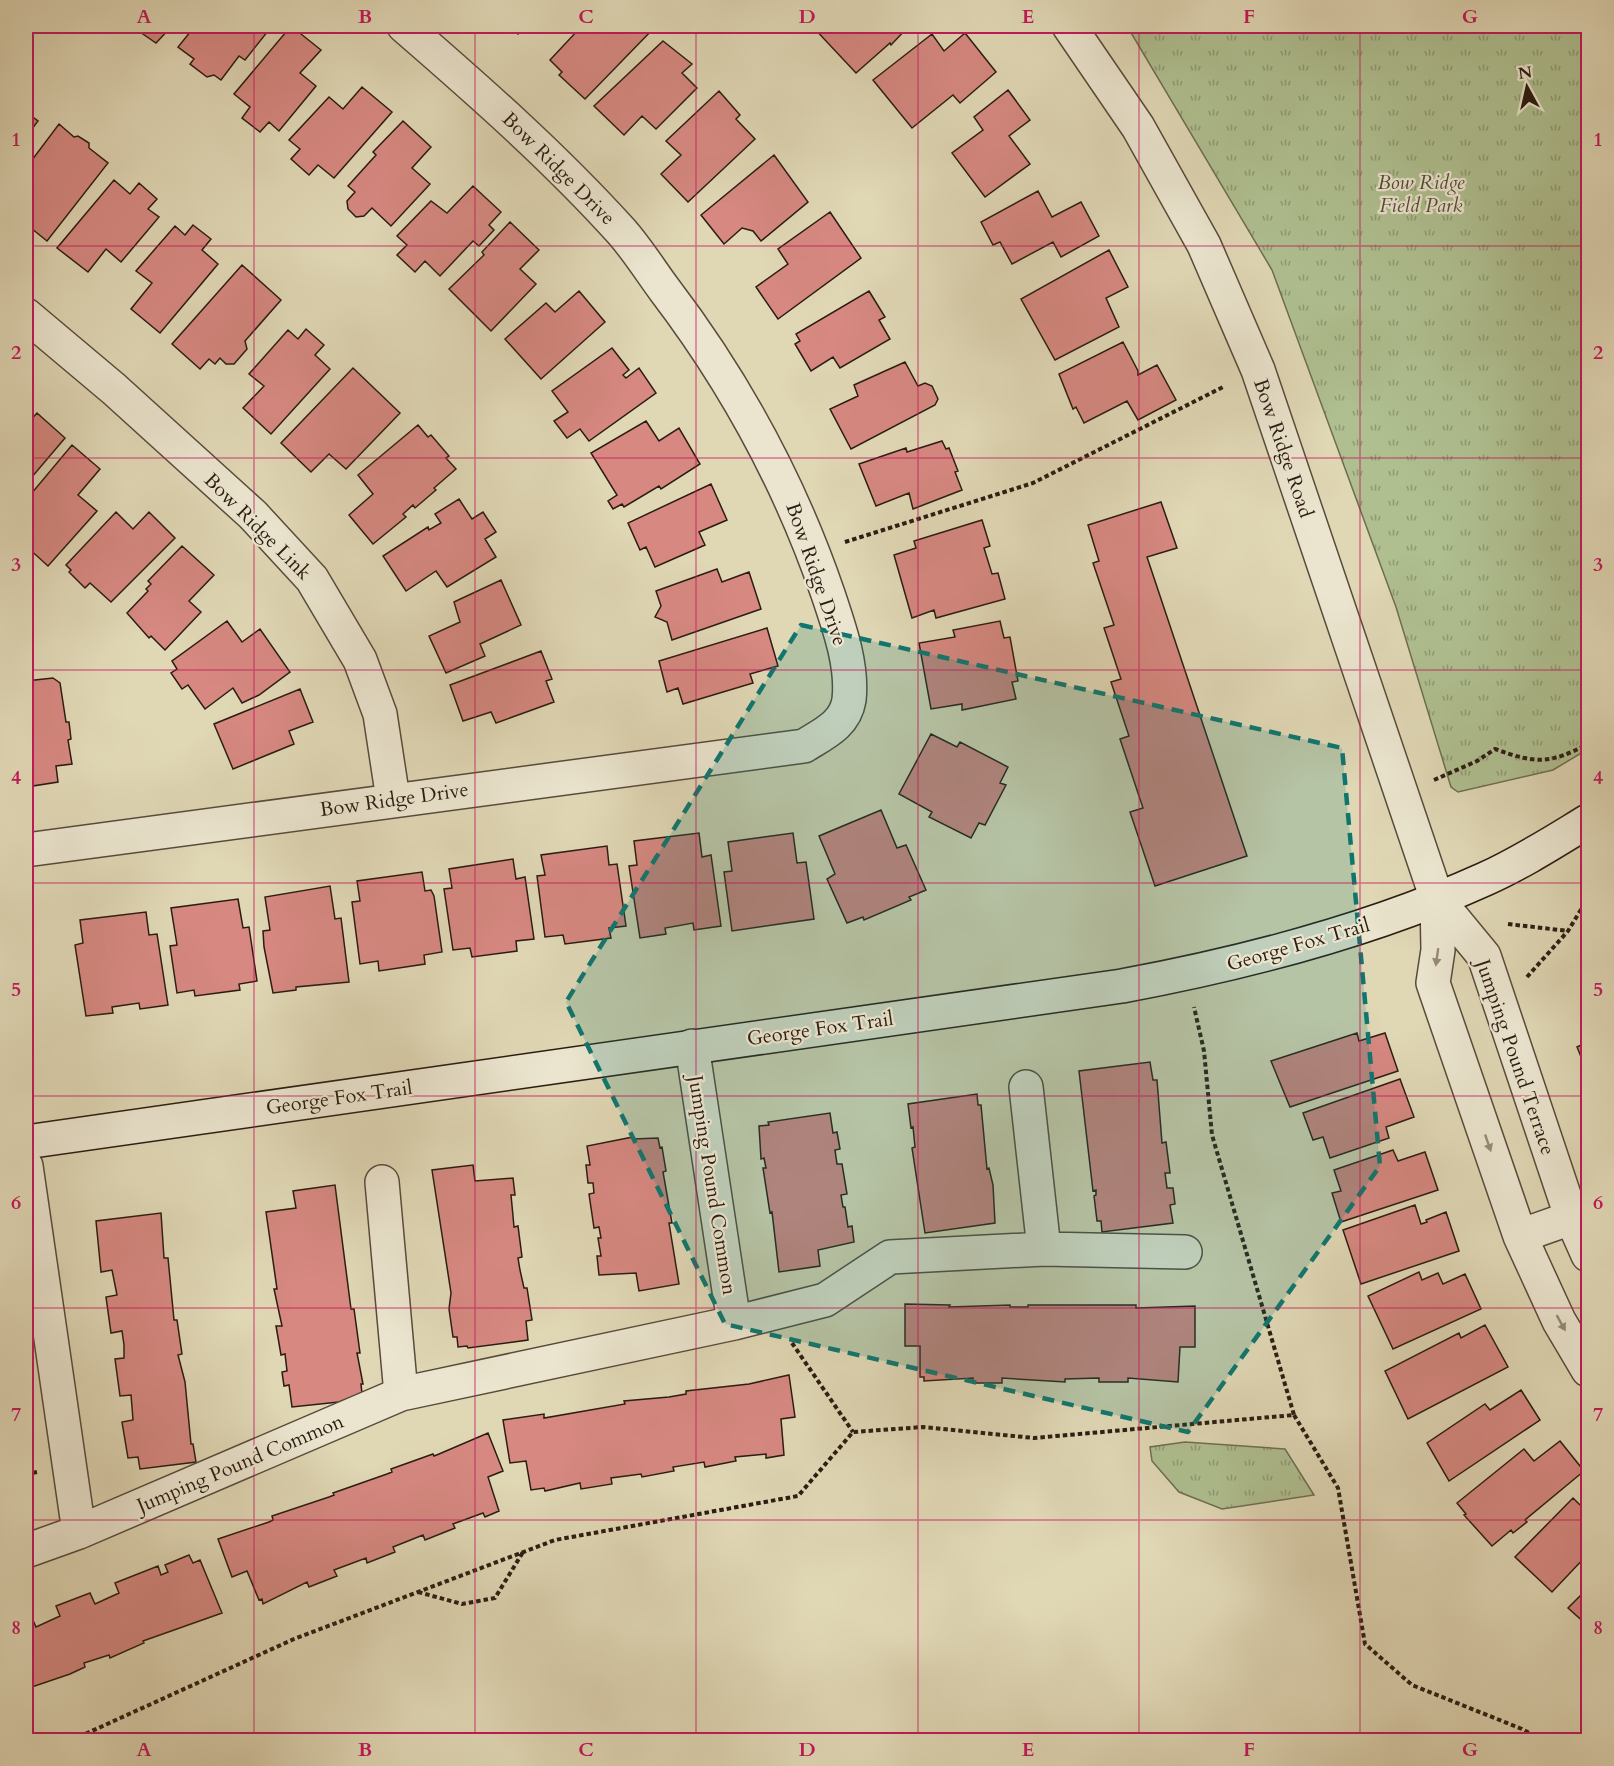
<svg xmlns="http://www.w3.org/2000/svg" width="1614" height="1766" viewBox="0 0 1614 1766" font-family="Cardo,serif">
  <style>
    .grass { fill: url(#grass-tufts); stroke: #6d6e51; stroke-width: 1.5 }
    .building { fill: #d68881; stroke: #2b1c12; stroke-width: 1.5 }
    .lines { fill: none; stroke-linecap: round; stroke-linejoin: round }
    .street-casing { stroke: #584b3b; stroke-width: 36 }
    .secondary-casing { stroke: #2b1c12; stroke-width: 36 }
    .path { stroke: #2b1c12; stroke-width: 4; stroke-dasharray: 4.5 3; stroke-linecap: butt }
    .street { stroke: #ebe5cf; stroke-width: 33 }
    .secondary { stroke: #ebe5cf; stroke-width: 33 }
    .oneway { fill: #958b7a }
    .marked { fill: #0f766e; fill-opacity: 0.2; stroke: #0f766e; stroke-width: 4.5; stroke-dasharray: 12 8; stroke-linejoin: round }
    .grid { fill: none; stroke: #c2185b; stroke-width: 1.5; stroke-opacity: 0.55 }
    .labels { text-anchor: middle; stroke-width: 4.5; stroke-linejoin: round; paint-order: stroke }
    .street-label { font-size: 20px; fill: #2b1c12; stroke: #ebe5cf }
    .park-label { font-size: 20px; font-style: italic; fill: #534d38; stroke: #ebe5cf }
    .neatline { fill: none; stroke: #c2185b; stroke-width: 2 }
    .grid-label { font-size: 20px; text-anchor: middle; font-weight: bold; fill: #c2185b }
  </style>
  <defs>
    <pattern id="grass-tufts" width="24" height="20" patternUnits="userSpaceOnUse" patternTransform="scale(1.5)"><rect width="24" height="20" fill="#afbf90"/><path d="M3 7l-1-3M5 7V3M7 7l1-3M15 17l-1-3M17 17v-4M19 17l1-3" fill="none" stroke="#8f9a74"/></pattern>
  </defs>
  <rect width="100%" height="100%" fill="#e0d7b5"/>
  <filter id="stains"><feTurbulence type="fractalNoise" baseFrequency=".00333" numOctaves="4"/><feColorMatrix values="0 0 0 0 .2 0 0 0 0 .09 0 0 0 0 .02 0 0 0 .5 -.17"/></filter>
  <radialGradient id="worn" r=".72"><stop offset=".6" stop-color="#630" stop-opacity="0"/><stop offset="1" stop-color="#630" stop-opacity=".3"/></radialGradient>
  <path class="grass" d="M1127,26H1588V749L1553,770L1458,792L1451,787L1396,607L1272,270Z
    M1185,1442L1285,1449L1314,1495L1222,1509L1179,1492L1152,1461L1150,1447Z"/>
  <path class="building" d="M141,26H172L156,43L137,30Z
    M195,26H272L245,60L239,56L221,80L214,75L207,77L190,64L194,59L178,47Z
    M291,26L321,50L300,73L316,86L279,131L269,122L260,132L242,118L250,107L234,94Z
    M507,26H540L533,33L525,26L518,34Z
    M574,26H656L585,99L559,75L562,72L550,60L579,29Z
    M812,26H909L891,45L890,43L856,73Z
    M965,33L996,72L960,103L953,95L912,128L873,80L932,34L944,51Z
    M663,41L692,64L682,73L697,88L656,129L642,116L624,135L594,106Z
    M362,87L392,112L334,178L318,165L309,175L291,159L300,149L289,140L329,97L343,109Z
    M1008,90L1030,120L1009,136L1030,164L985,197L952,153L983,130L974,117Z
    M719,91L740,115L736,119L755,139L688,202L661,174L681,155L666,141Z
    M26,112L38,121L26,137Z
    M403,121L431,147L412,168L430,184L391,226L372,208L364,216L356,217L348,209L347,201L355,192L348,186L376,155L373,152Z
    M59,124L74,137L78,136L89,143V148L108,163L47,241L26,224V204L32,196L26,192V168Z
    M774,155L808,202L761,241L753,231L742,228L724,244L701,215Z
    M114,180L130,194L139,183L157,199L148,209L159,217L121,262L106,249L88,272L57,248Z
    M473,186L501,212L489,225L494,230L479,246L473,241L440,276L425,261L415,272L397,255L407,245L397,236L431,201L447,213Z
    M1038,191L1052,217L1081,202L1099,236L1061,257L1053,242L1012,264L1000,242L993,245L981,222Z
    M830,212L861,258L778,319L756,287L788,264L778,249Z
    M510,222L539,250L520,269L536,284L491,331L449,289L484,255L482,252Z
    M193,225L211,239L202,250L218,264L160,333L131,309L152,283L136,271L175,226L185,235Z
    M1109,250L1128,287L1106,298L1119,327L1055,360L1021,299Z
    M242,265L281,300L245,341L247,349L234,364H226L220,358L215,364L209,359L200,369L172,344Z
    M579,291L605,322L541,379L505,339L546,303L555,312Z
    M869,291L885,317L879,320L890,339L840,368L833,357L811,371L795,344L800,341L796,334Z
    M306,329L324,345L315,355L330,369L271,434L243,408L264,386L249,374L288,330L298,339Z
    M1123,342L1138,371V375L1157,365L1176,400L1138,420L1127,401L1084,423L1076,407L1073,409L1059,374Z
    M612,348L629,370L623,375L626,378L639,368L656,393L589,441L580,429L567,438L554,421L568,412L552,391Z
    M905,362L918,386L925,383L932,386L938,399L935,405L851,449L830,409L858,396L854,385Z
    M353,368L400,413L346,469L329,454L311,472L281,443Z
    M37,413L65,438L26,484V425Z
    M646,421L659,441L679,428L700,464L661,489L659,486L624,507L622,504L613,509L608,501L617,495L591,453Z
    M418,425L428,437L431,435L449,456L446,458L456,469L434,488L436,490L415,508L413,505L403,514L406,517L373,544L349,515L373,494L358,475Z
    M942,441L946,449L949,448L958,471L955,472L962,490L913,509L909,493L876,506L859,464L906,448L907,452Z
    M72,445L100,469L78,495L97,511L48,566L26,546V500Z
    M711,484L727,520L699,532L705,545L655,567L646,547L640,550L628,523Z
    M459,499L472,519L483,512L496,532L485,539L496,557L447,587L436,571L406,591L383,556L428,527L429,530L441,523L435,514Z
    M1161,502L1177,548L1147,557L1247,856L1155,886L1130,812L1143,808L1120,739L1129,736L1111,682L1121,679L1104,628L1114,625L1093,563L1099,561L1088,525Z
    M116,512L133,529L149,512L175,538L111,602L90,583L85,588L69,572L71,570L66,565Z
    M982,520L990,546L984,548L992,574L998,573L1005,599L936,618L934,610L912,618L894,555L916,548L914,541Z
    M182,546L214,575L189,601L201,612L165,650L151,636L149,638L127,613L148,591L146,589L151,584L148,581Z
    M717,569L722,582L749,572L761,609L672,640L667,622L655,617L661,606L656,591Z
    M501,580L521,625L480,644L485,656L446,673L429,636L460,622L454,602Z
    M227,621L242,642L260,629L290,672L259,695L242,703L233,688L205,709L188,685L182,689L171,673L177,669L172,661Z
    M1000,621L1004,638L1010,637L1018,681L1012,682L1016,699L962,710V704L931,709L919,643L955,637L953,630Z
    M767,628L778,666L750,674L753,683L683,704L678,688L667,692L659,661Z
    M541,651L552,679L546,681L554,702L496,723L491,712L463,721L450,685Z
    M53,678L60,683L66,722H69L71,739L68,740L72,764L56,766L58,782L26,787V681Z
    M300,689L313,722L289,731L294,744L233,769L214,724Z
    M931,734L957,747L960,742L1008,767L1000,783L1006,785L985,825L979,823L971,838L929,817L932,812L899,794Z
    M881,810L897,848L906,845L926,890L909,897L911,900L864,920L863,917L847,923L827,879L835,874L819,836Z
    M699,833L702,857L711,855L721,926L694,930L693,923L665,928L666,934L640,938L629,866L637,865L634,841Z
    M793,833L797,863L806,862L814,919L732,931L724,872L732,871L728,842Z
    M607,846L609,865L617,864L626,926L609,928L611,938L565,944L563,935L545,937L537,876L545,875L541,855Z
    M513,859L516,879L525,877L534,939L516,941L517,951L472,957L470,948L453,950L444,889L452,888L449,869Z
    M422,872L425,891L431,890L434,896L442,952L424,955L425,964L379,971L378,961L360,964L352,902L360,901L357,881Z
    M330,886L335,919L341,918L349,982L296,987V990L273,993L264,947L263,931L270,930L265,897Z
    M238,899L243,928L249,927L257,981L239,984L240,990L195,996L194,990L177,993L170,946L177,945L171,908Z
    M146,912L149,935L157,934L168,1005L140,1009L139,1003L112,1007L113,1013L86,1016L75,945L83,943L80,920Z
    M1357,1033L1359,1041L1385,1033L1398,1071L1290,1107L1271,1061Z
    M1588,1042V1074L1577,1047Z
    M1150,1062L1153,1080H1157L1162,1143L1166,1142L1170,1173H1165L1167,1188H1173L1175,1204L1170,1205L1173,1223L1102,1232L1101,1221H1097L1094,1196L1096,1195V1190L1093,1191L1079,1071Z
    M1400,1079L1414,1117L1386,1127L1389,1138L1330,1158L1323,1137L1313,1140L1303,1113Z
    M977,1094L978,1105H981L987,1169L989,1168L993,1185L995,1223L925,1233L912,1148L915,1147L913,1127L911,1128L908,1104Z
    M830,1113L833,1133L837,1132L840,1149L835,1150L837,1164H842L847,1194L841,1195L843,1207H845L848,1227L852,1226L854,1242L818,1250L820,1266L779,1272L772,1212L770,1213L763,1168H766L764,1158L761,1159L759,1126L769,1125L768,1122Z
    M633,1137V1139L658,1138L660,1148L662,1147L666,1171L663,1172L672,1223H669L679,1284L639,1291L636,1273L599,1275L597,1256H601L598,1238H601L599,1227L594,1228L589,1194L594,1193L593,1183H588L586,1165H590L587,1146Z
    M1393,1150L1398,1161L1425,1152L1438,1190L1341,1222L1332,1193L1341,1191L1334,1170Z
    M473,1165L475,1181L513,1178L515,1195H511L513,1216L514,1227L518,1226L522,1257L518,1258L520,1270L524,1288H527L532,1320L526,1321L528,1340L468,1348L467,1346L458,1347L457,1337H453L449,1309L451,1293L432,1170Z
    M335,1185L351,1309H354L360,1353H357L363,1384H361L362,1394L339,1402L292,1407L289,1385L284,1386L282,1372L287,1371L285,1354L281,1355L276,1326H282L274,1289H277L266,1212L296,1208L293,1191Z
    M1415,1205L1421,1224L1427,1222L1426,1220L1446,1212L1459,1251L1361,1284L1343,1230Z
    M161,1213L164,1258H168L174,1320H177L182,1354L178,1355L185,1382L191,1444H193L196,1462L140,1469L138,1457L128,1458L122,1422L133,1420L132,1407L131,1395L120,1396L115,1359L124,1358V1345L122,1331L111,1333L106,1297L117,1295L112,1270L101,1272L96,1221Z
    M1419,1272L1422,1280L1438,1273L1443,1284L1465,1274L1481,1309L1393,1349L1368,1296Z
    M905,1304L950,1305L949,1307L1010,1305V1307H1028V1305H1136V1308L1195,1306V1347H1180L1178,1382L1128,1378V1382H1099V1378L1065,1379V1382L1002,1378V1383H973V1378L924,1381V1377H920V1346H905Z
    M1485,1325L1508,1367L1408,1419L1385,1371L1459,1333L1461,1338Z
    M789,1375L795,1417L781,1419L784,1455L766,1458V1454L735,1457L736,1461L705,1467L704,1462L673,1467L674,1471L642,1477L641,1474L611,1478L612,1484L581,1489L580,1483L545,1491L544,1488L531,1490L526,1461L510,1463L503,1420L544,1414V1418L625,1404L624,1401L669,1397L686,1394V1391L749,1384Z
    M1521,1390L1540,1420L1449,1481L1427,1443L1485,1404L1490,1410Z
    M26,1406H28L32,1432H29L33,1460L26,1461Z
    M488,1433L503,1471L488,1477L499,1511L485,1517L483,1513L453,1524L455,1528L425,1540L423,1535L393,1547L395,1552L367,1563L366,1558L334,1570L337,1576L309,1587L307,1582L263,1604L262,1599L259,1600L247,1571L232,1577L218,1539L269,1522L273,1520L272,1516L329,1497L334,1495L333,1493L387,1474L392,1472L391,1469L433,1454L434,1456L439,1454Z
    M1560,1441L1584,1471L1525,1520L1527,1522L1513,1533L1511,1530L1492,1546L1464,1515L1466,1514L1457,1503L1524,1449L1534,1461Z
    M1573,1498L1584,1509L1588,1504V1554L1552,1592L1515,1557Z
    M189,1555L193,1563L200,1560L222,1613L143,1641L144,1643L110,1658L109,1655L84,1663L85,1667L70,1674L26,1689V1620L32,1618L36,1627L60,1616L56,1606L90,1593L95,1604L119,1593L115,1583L158,1566L161,1575L168,1572L165,1565Z
    M1588,1588V1621L1586,1624L1568,1608Z"/>
  <g class="lines">
    <defs>
      <path id="street" d="M1069,26L1138,127L1204,245L1258,370L1437,899L1438,950L1433,983L1520,1236L1559,1321L1588,1370
        M26,315L114,389L253,515L312,579L360,660L380,714L393,799
        M26,850L804,746C823,734 845,725 849,700C853,665 839,627 828,594C790,483 735,382 664,289C650,270 637,249 621,231C554,157 479,91 404,26
        M1437,899L1484,956L1572,1219L1588,1255
        M692,1046L734,1323
        M1026,1087L1044,1249
        M26,1166L79,1532
        M382,1182L401,1394
        M1520,1236L1588,1212
        M26,1551L79,1532L401,1394L734,1323L825,1300L890,1257L1044,1249L1185,1252"/>
      <path id="secondary" d="M26,1142L1122,986C1246,963 1370,931 1485,879C1521,863 1555,841 1588,821"/>
    </defs>
    <use href="#street" class="street-casing"/>
    <use href="#secondary" class="secondary-casing"/>
    <path class="path" d="M845,542L1033,483L1223,387
      M1434,780L1477,761L1495,749C1536,764 1550,764 1588,744
      M1508,924L1568,931
      M1527,977L1568,931L1588,898
      M792,1343L853,1432
      M1294,1415L1338,1488L1365,1644L1412,1685L1522,1729L1542,1740
      M26,1474L37,1472
      M418,1592L462,1604L495,1598L523,1552
      M72,1740L294,1639L555,1540L798,1496L853,1432L923,1427L1034,1438L1294,1415L1212,1135L1204,1051L1194,1007"/>
    <use href="#street" class="street"/>
    <use href="#secondary" class="secondary"/>
  </g>
  <defs><path id="oneway-solid" d="M-6-.8H1V-3.2L6.5 0L1 3.2V.8H-6Z" transform="scale(1.5)"/></defs>
  <g class="oneway">
    <use href="#oneway-solid" transform="translate(1437 957) rotate(98)"/>
    <use href="#oneway-solid" transform="translate(1488 1143) rotate(71)"/>
    <use href="#oneway-solid" transform="translate(1561 1323) rotate(61)"/>
  </g>
  <path class="marked" d="M801,625L1342,748L1380,1166L1188,1432L725,1324L566,1002Z"/>
  <path class="grid" d="M254,26V1740M475,26V1740M696,26V1740M918,26V1740M1139,26V1740M1360,26V1740M26,246H1588M26,458H1588M26,670H1588M26,883H1588M26,1096H1588M26,1308H1588M26,1520H1588"/>
  <g class="labels">
    <g class="street-label">
      <text transform="translate(559 168) rotate(45)" y="7">Bow Ridge Drive</text>
      <text transform="translate(1284 448) rotate(71)" y="7">Bow Ridge Road</text>
      <text transform="translate(258 526) rotate(45)" y="7">Bow Ridge Link</text>
      <text transform="translate(817 574) rotate(71)" y="7">Bow Ridge Drive</text>
      <text transform="translate(394 799) rotate(-8)" y="7">Bow Ridge Drive</text>
      <text transform="translate(1298 944) rotate(-16)" y="7">George Fox Trail</text>
      <text transform="translate(820 1028) rotate(-8)" y="7">George Fox Trail</text>
      <text transform="translate(1516 1057) rotate(71)" y="7">Jumping Pound Terrace</text>
      <text transform="translate(339 1097) rotate(-8)" y="7">George Fox Trail</text>
      <text transform="translate(713 1185) rotate(81)" y="7">Jumping Pound Common</text>
      <text transform="translate(240 1463) rotate(-23)" y="7">Jumping Pound Common</text>
    </g>
    <g class="park-label">
      <text x="1421" y="189">Bow Ridge<tspan x="1421" dy="23">Field Park</tspan></text>
    </g>
  </g>
  <rect width="1614" height="1766" fill="none" stroke="#e0d7b5" stroke-width="66"/>
  <g transform="translate(1527 87) rotate(352)" stroke="#ebe5cf" stroke-width="4.5" paint-order="stroke">
  <path d="M0-4.5L10 22L0 15L-10 22Z" fill="#2b1c12"/>
  <text y="-9" font-size="16" font-weight="bold" text-anchor="middle" fill="#2b1c12">N</text>
  </g>
  <rect x="33" y="33" width="1548" height="1700" class="neatline"/>
  <g class="grid-label">
    <text x="144" y="23">A</text>
    <text x="365" y="23">B</text>
    <text x="586" y="23">C</text>
    <text x="807" y="23">D</text>
    <text x="1028" y="23">E</text>
    <text x="1249" y="23">F</text>
    <text x="1470" y="23">G</text>
    <text x="16" y="146">1</text>
    <text x="1598" y="146">1</text>
    <text x="16" y="359">2</text>
    <text x="1598" y="359">2</text>
    <text x="16" y="571">3</text>
    <text x="1598" y="571">3</text>
    <text x="16" y="784">4</text>
    <text x="1598" y="784">4</text>
    <text x="16" y="996">5</text>
    <text x="1598" y="996">5</text>
    <text x="16" y="1209">6</text>
    <text x="1598" y="1209">6</text>
    <text x="16" y="1421">7</text>
    <text x="1598" y="1421">7</text>
    <text x="16" y="1634">8</text>
    <text x="1598" y="1634">8</text>
    <text x="144" y="1756">A</text>
    <text x="365" y="1756">B</text>
    <text x="586" y="1756">C</text>
    <text x="807" y="1756">D</text>
    <text x="1028" y="1756">E</text>
    <text x="1249" y="1756">F</text>
    <text x="1470" y="1756">G</text>
  </g>
  <rect width="100%" height="100%" filter="url(#stains)"/>
  <rect width="100%" height="100%" fill="url(#worn)"/>
</svg>
